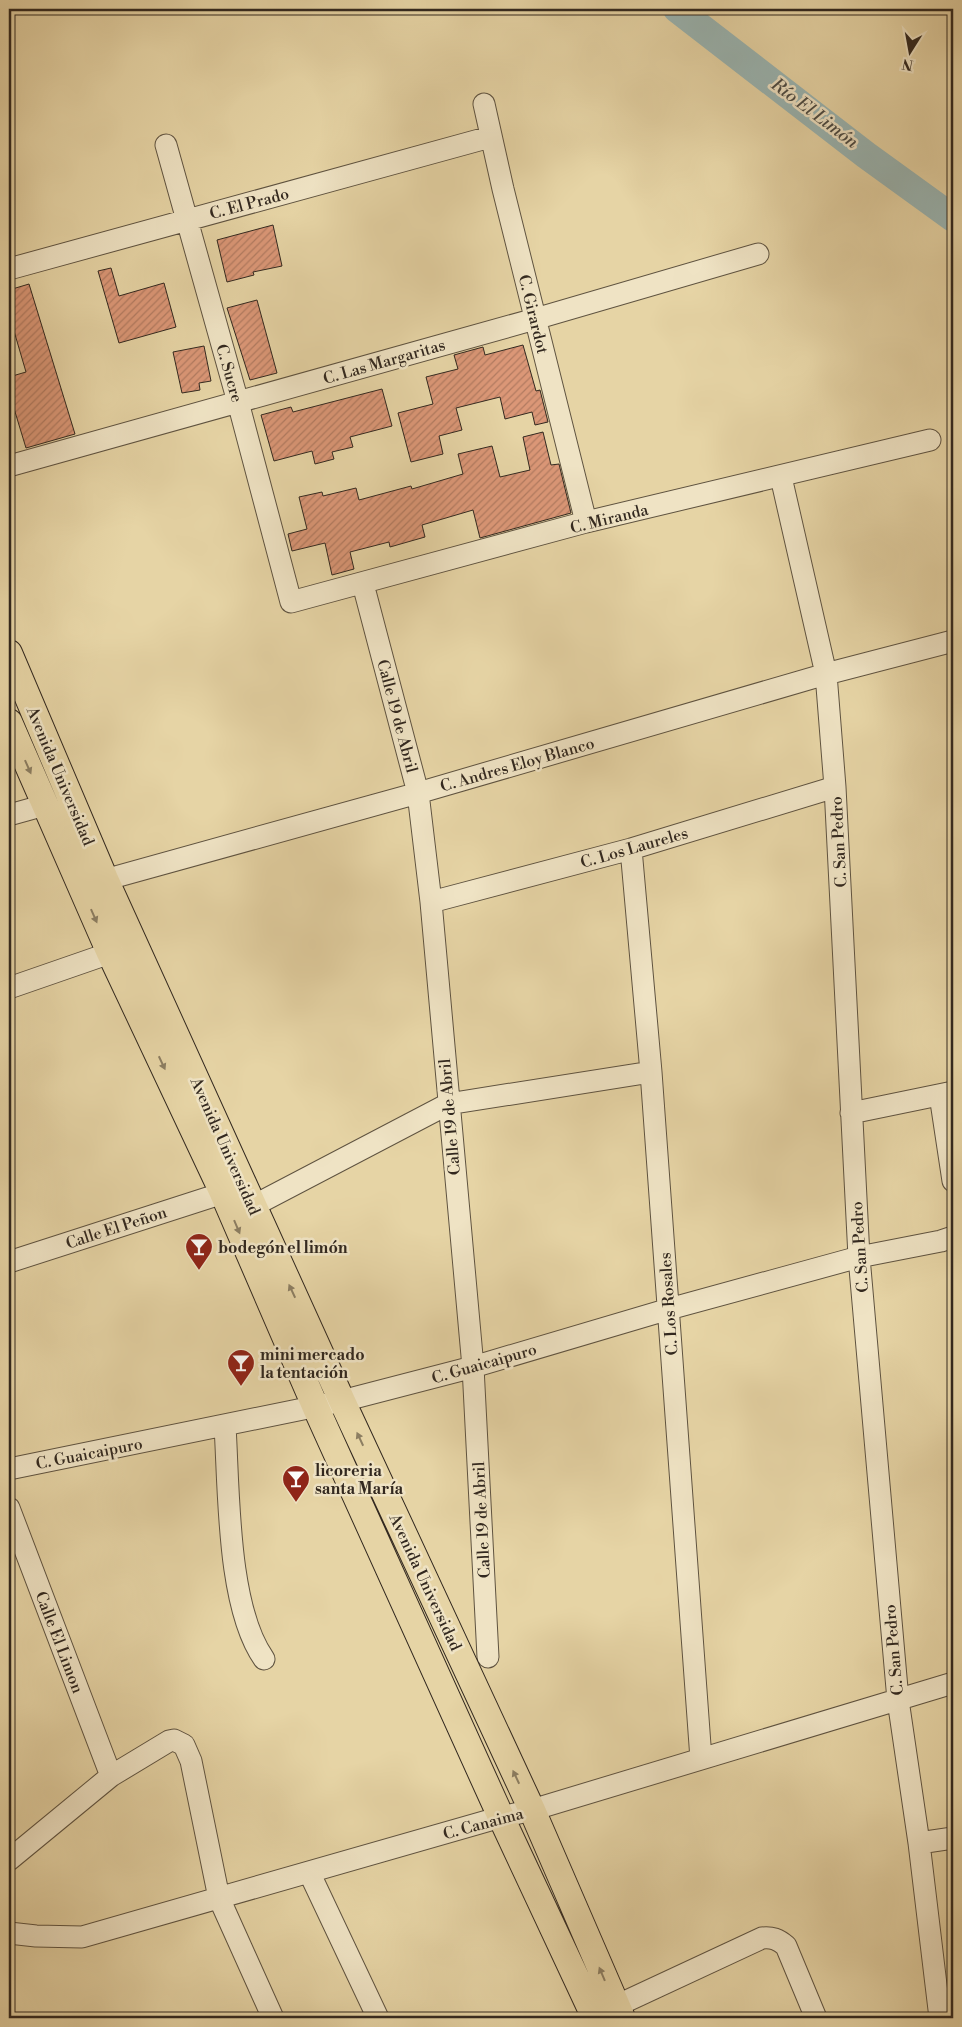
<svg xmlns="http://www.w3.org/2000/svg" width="962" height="2027" viewBox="0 0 962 2027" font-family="'Libre Bodoni',serif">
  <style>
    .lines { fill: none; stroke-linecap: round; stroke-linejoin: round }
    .river { stroke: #9ab5b2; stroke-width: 28 }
    .building { fill: url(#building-hatch); stroke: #32281f }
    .minor-casing { stroke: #5f5340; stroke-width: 23 }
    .major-casing { stroke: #32281f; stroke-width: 28 }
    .minor { stroke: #efe3c4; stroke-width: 21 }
    .major { stroke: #e6d4a5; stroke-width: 26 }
    .oneway { fill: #8c7e62 }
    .labels { text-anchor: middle; stroke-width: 5; stroke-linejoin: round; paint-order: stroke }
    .street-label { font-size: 16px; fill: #32281f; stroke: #efe3c4 }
    .poi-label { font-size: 16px; font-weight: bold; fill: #32281f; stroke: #efe3c4; text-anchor: start }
    .water-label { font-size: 18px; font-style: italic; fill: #4c4b44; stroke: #efe3c4 }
  </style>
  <defs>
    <pattern id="building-hatch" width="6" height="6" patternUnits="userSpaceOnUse" patternTransform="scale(1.25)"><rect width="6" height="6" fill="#db9777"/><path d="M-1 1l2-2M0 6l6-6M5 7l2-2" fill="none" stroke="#b27b61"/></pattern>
  </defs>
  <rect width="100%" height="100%" fill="#e6d4a5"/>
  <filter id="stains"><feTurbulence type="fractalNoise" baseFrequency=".004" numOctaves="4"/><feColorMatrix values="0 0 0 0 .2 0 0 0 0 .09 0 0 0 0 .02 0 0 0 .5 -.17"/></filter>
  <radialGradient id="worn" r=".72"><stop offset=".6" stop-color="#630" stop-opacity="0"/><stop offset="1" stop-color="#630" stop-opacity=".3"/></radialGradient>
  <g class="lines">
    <path class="river" d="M677,9L866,155L953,218"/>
  </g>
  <path class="building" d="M273,225L282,266L253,272L254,275L227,282L217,240Z
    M111,268L119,296L164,283L176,327L119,343L98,271Z
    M29,284L75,434L26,448L9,392V377L26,372L9,314V290Z
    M257,300L277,373L250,380L227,308Z
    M523,345L536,391L540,390L548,422L535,425L532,412L505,419L500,397L456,408L462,430L439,436L443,454L411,462L398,413L433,404L426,377L458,369L454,355L483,347L485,355Z
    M204,346L211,381L199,383L200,390L182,393L173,352Z
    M382,389L392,426L350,437L353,447L332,452L334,459L315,464L312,451L274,461L261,415L291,407L293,412Z
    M543,432L551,465L559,464L571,513L480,538L473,510L422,525L425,537L390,547L389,542L350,552L354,569L332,575L325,543L292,551L288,534L307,529L299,497L322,492L323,496L356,488L359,500L411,486L412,489L463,474L458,454L492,446L500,477L530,470L523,437Z"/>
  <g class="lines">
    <defs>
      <path id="minor" d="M484,104L503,189L586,522
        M166,145L238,402L291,602L586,522L930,440
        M9,269L490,137
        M9,466L535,319L758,254
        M781,477L826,674L835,787L859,1257L898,1700L919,1843L940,2018
        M363,584L418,793L431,902L473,1367L488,1657
        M9,815L45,805
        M631,849L651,1072L701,1759
        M90,884L418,793L826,674L953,641
        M431,902L631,849L835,787
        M9,988L110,953L124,946
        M940,1095L953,1181
        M851,1113L953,1092
        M253,1206L448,1104L651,1072
        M9,1262L223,1193
        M225,1426C229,1490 227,1607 264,1659
        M9,1469L342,1401L473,1367L669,1309L859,1257L941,1241L953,1237
        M9,1508L111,1776
        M919,1843L953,1838
        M9,1860L111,1776L169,1741L174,1740L184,1745L191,1761L219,1898L273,2018
        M309,1872L378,2018
        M9,1933L36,1936L82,1937L501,1817L532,1810L953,1683
        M616,2006L762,1938C772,1937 778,1939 786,1946L816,2018"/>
      <path id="major" d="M9,653L105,879L342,1401L532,1810L622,2018
        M9,722L110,953L223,1193L316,1408L501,1817L595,2018"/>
    </defs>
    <use href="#minor" class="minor-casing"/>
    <use href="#major" class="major-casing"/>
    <use href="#minor" class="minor"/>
    <use href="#major" class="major"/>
  </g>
  <defs><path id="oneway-solid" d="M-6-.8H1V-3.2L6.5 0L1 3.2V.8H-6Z" transform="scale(1.25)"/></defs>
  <g class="oneway">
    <use href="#oneway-solid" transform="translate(28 767) rotate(66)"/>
    <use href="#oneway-solid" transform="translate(94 916) rotate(66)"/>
    <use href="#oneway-solid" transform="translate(162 1063) rotate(65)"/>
    <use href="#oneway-solid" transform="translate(237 1227) rotate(67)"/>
    <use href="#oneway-solid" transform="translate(292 1291) rotate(-115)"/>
    <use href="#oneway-solid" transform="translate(360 1439) rotate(-115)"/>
    <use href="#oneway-solid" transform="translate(516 1777) rotate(-115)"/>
    <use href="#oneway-solid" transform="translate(602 1974) rotate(-113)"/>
  </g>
  <defs>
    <symbol id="bar-pin" viewBox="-11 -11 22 30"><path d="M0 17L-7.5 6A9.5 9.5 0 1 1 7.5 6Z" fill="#8f2418" stroke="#efe3c4"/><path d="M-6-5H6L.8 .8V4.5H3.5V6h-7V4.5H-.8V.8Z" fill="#fff"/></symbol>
  </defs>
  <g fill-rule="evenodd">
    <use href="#bar-pin" x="183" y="1231" width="32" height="43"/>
    <use href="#bar-pin" x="225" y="1347" width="32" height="43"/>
    <use href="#bar-pin" x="280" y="1463" width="32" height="43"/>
  </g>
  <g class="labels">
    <g class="street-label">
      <text transform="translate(249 203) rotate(-15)" y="6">C. El Prado</text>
      <text transform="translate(534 314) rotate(76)" y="6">C. Girardot</text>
      <text transform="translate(384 361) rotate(-16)" y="6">C. Las Margaritas</text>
      <text transform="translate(230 373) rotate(74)" y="6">C. Sucre</text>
      <text transform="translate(609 518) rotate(-14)" y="6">C. Miranda</text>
      <text transform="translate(398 716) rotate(75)" y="6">Calle 19 de Abril</text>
      <text transform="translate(517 764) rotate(-16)" y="6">C. Andres Eloy Blanco</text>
      <text transform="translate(61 776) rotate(67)" y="6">Avenida Universidad</text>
      <text transform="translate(838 842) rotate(-93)" y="6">C. San Pedro</text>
      <text transform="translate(634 847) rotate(-16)" y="6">C. Los Laureles</text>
      <text transform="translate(449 1117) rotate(-95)" y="6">Calle 19 de Abril</text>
      <text transform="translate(226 1146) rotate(66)" y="6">Avenida Universidad</text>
      <text transform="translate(116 1227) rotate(-18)" y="6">Calle El Peñon</text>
      <text transform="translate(859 1247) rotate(-94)" y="6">C. San Pedro</text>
      <text transform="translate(668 1304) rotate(-94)" y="6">C. Los Rosales</text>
      <text transform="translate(484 1363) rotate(-16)" y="6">C. Guaicaipuro</text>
      <text transform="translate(89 1453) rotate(-11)" y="6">C. Guaicaipuro</text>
      <text transform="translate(481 1520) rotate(-93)" y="6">Calle 19 de Abril</text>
      <text transform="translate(426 1582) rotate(65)" y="6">Avenida Universidad</text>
      <text transform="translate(60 1642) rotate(69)" y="6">Calle El Limon</text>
      <text transform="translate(893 1650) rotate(-95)" y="6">C. San Pedro</text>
      <text transform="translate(483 1823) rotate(-15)" y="6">C. Canaima</text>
    </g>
    <g class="poi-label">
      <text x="218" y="1253">bodegón el limón</text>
      <text x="260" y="1360">mini mercado<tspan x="260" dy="18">la tentación</tspan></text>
      <text x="315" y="1476">licoreria<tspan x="315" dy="18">santa María</tspan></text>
    </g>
    <g class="water-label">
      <text transform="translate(815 113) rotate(37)" y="6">Río El Limón</text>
    </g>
  </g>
  <rect width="962" height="2027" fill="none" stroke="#e6d4a5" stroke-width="30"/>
  <rect x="10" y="10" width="942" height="2007" fill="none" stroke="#32281f" stroke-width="2.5"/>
  <rect x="15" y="15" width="932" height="1997" fill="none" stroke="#32281f"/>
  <g transform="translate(910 52) rotate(191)" stroke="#efe3c4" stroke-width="4" paint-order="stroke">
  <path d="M0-4L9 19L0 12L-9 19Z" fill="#32281f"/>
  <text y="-8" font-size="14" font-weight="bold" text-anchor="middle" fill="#32281f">N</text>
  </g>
  <rect width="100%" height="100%" filter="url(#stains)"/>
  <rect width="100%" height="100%" fill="url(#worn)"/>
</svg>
